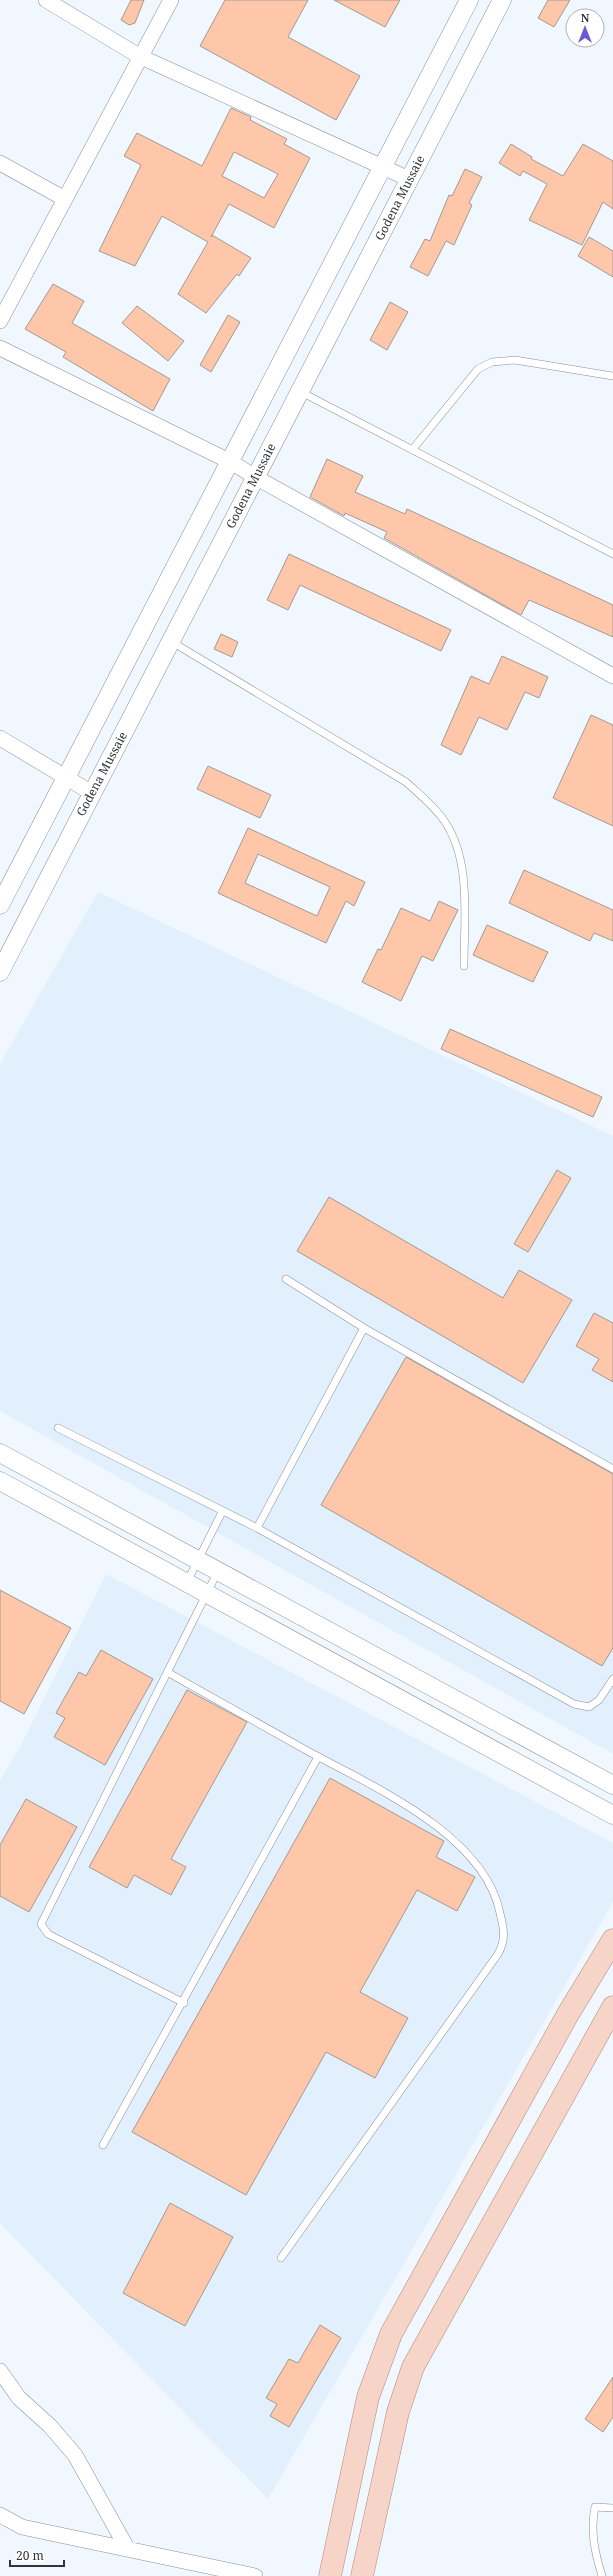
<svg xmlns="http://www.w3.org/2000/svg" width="613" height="2576" viewBox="0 0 613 2576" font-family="'Noto Serif',serif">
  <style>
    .built { fill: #e2f0fe }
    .building { fill: #fec7a9; stroke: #a39994; fill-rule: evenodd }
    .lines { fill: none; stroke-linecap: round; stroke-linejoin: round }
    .service-casing { stroke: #888f97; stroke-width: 8 }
    .minor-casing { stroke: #888f97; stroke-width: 16 }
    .tertiary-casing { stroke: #888f97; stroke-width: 19 }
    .primary-casing { stroke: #af8a7e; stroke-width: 23 }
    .service { stroke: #fff; stroke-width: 7 }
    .minor { stroke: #fff; stroke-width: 15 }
    .tertiary { stroke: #fff; stroke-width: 18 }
    .primary { stroke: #f7d4c8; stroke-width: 22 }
    .labels { text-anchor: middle; stroke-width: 3; stroke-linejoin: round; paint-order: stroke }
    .street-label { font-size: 12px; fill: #323538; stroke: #fff }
  </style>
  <rect width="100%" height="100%" fill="#f1f7fe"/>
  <path class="built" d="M98,892L613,1136V1754L0,1411V1064Z
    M106,1574L613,1843V1902L268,2499L0,2223V1780L19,1749Z"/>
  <path class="building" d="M131,0H144L135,23L129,25L121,20Z
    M225,0H308L288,37L360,76L336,120L200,46Z
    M334,0H400L385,27Z
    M548,0H570L554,27L538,18Z
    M231,108L251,117L250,120L287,139L284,144L310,158L274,228L229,204L211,237L212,235L251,258L239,276L237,274L206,313L178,294L208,242L162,216L135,266L99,251L141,165L124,156L137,133L202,166ZM234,152L278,174L264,198L222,176Z
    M511,144L532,157L531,159L563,176L583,144L613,161V209L603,202L582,245L529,220L547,184L523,171L520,176L499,163Z
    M465,169L482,177L469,203L472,205L454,245L446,241L428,276L410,267L425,239L430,241L449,195L452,196Z
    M589,237L613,251V277L578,256Z
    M53,284L84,301L72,323L170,379L153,411L63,357L66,352L25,329Z
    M390,302L408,312L387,350L370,340Z
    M137,306L184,341L168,361L122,323Z
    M228,315L240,322L211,372L200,365Z
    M327,459L363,476L355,492L405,514L407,509L613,605V637L529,600L521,615L384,538L387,532L345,513L344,516L310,497Z
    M289,554L451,630L441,651L300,585L288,610L267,600Z
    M221,634L238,642L232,657L214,649Z
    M502,656L548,677L539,698L525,692L507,730L479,717L461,755L441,745L471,676L489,684Z
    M591,715L613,725V826L553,798Z
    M208,766L271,795L260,818L197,789Z
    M248,828L365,882L354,906L346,901L326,943L218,893ZM258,854L330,887L317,916L245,883Z
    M524,870L613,910V941L594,933L590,941L509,903Z
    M439,901L458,910L433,961L422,956L401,1001L362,982L378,949L381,950L401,908L430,921Z
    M487,925L548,952L533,982L473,955Z
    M450,1029L602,1097L593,1117L441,1049Z
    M557,1170L571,1178L528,1252L514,1244Z
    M329,1197L503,1298L519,1270L572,1300L523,1383L297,1251Z
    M594,1313L613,1323V1382L592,1370L599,1359L576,1346Z
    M406,1357L613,1474V1648L602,1666L321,1505Z
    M0,1590L71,1628L24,1714L0,1701Z
    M101,1650L153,1679L105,1765L54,1737L65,1718L56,1713L79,1672L86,1676Z
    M187,1690L247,1722L171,1859L186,1867L171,1895L134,1875L127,1888L89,1867Z
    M330,1778L444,1841L436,1857L475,1877L457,1911L417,1890L360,1992L408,2018L375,2078L326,2052L246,2195L132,2132Z
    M26,1799L77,1827L29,1912L0,1896V1845Z
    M170,2203L233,2237L185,2326L123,2293Z
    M320,2325L341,2338L289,2427L270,2416L277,2404L266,2398L289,2359L298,2363Z
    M613,2377V2417L603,2432L585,2419Z"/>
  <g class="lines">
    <defs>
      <path id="service" d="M301,392L613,554
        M412,450L478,369L492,362L515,360L613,376
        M172,642L406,782C419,794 433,805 443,819C472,859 464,919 464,966
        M286,1279L364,1328L613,1469
        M58,1428L257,1528L574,1704L589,1707L599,1700L613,1679
        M257,1528L364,1328
        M187,1582L222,1512
        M167,1672C212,1697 258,1723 304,1749C369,1785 484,1833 500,1913C504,1929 506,1940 498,1954L281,2258
        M184,2003L48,1934L41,1924L218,1571
        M103,2145L318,1757
        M602,2576C595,2553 590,2531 595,2507L613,2508"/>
      <path id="minor" d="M46,0L139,56L409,179
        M0,163L65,199
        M0,321L171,0
        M0,348L231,462L255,477L613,676
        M0,738L92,793
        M0,2371L19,2398L50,2426L75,2455L127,2548
        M0,2515L22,2527L255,2576"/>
      <path id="tertiary" d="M0,905L469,0
        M0,972L502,0
        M0,1453L613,1785
        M0,1481L613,1815"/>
      <path id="primary" d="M330,2576L368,2397L391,2334L568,2014L613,1940
        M362,2576L398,2412L413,2367L613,2007"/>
    </defs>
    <use href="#service" class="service-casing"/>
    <use href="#minor" class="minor-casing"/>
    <use href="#tertiary" class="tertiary-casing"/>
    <use href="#primary" class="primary-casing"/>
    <use href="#service" class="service"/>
    <use href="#minor" class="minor"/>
    <use href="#tertiary" class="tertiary"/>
    <use href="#primary" class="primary"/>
  </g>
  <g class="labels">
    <g class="street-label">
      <text transform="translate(400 198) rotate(-63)" y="4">Godena Mussaie</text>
      <text transform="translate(251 486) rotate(-63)" y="4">Godena Mussaie</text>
      <text transform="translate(102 774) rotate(-62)" y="4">Godena Mussaie</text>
    </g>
  </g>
  <g transform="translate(585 28)"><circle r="19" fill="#ffffff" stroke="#adaeaf"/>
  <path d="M0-3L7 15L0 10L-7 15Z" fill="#6a5bd4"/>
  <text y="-6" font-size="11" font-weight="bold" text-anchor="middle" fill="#323538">N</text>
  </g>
  <path d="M10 2560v6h54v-6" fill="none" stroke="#323538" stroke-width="2"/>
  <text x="16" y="2560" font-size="12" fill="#323538" stroke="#ffffff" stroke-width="3" paint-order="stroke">20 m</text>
</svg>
